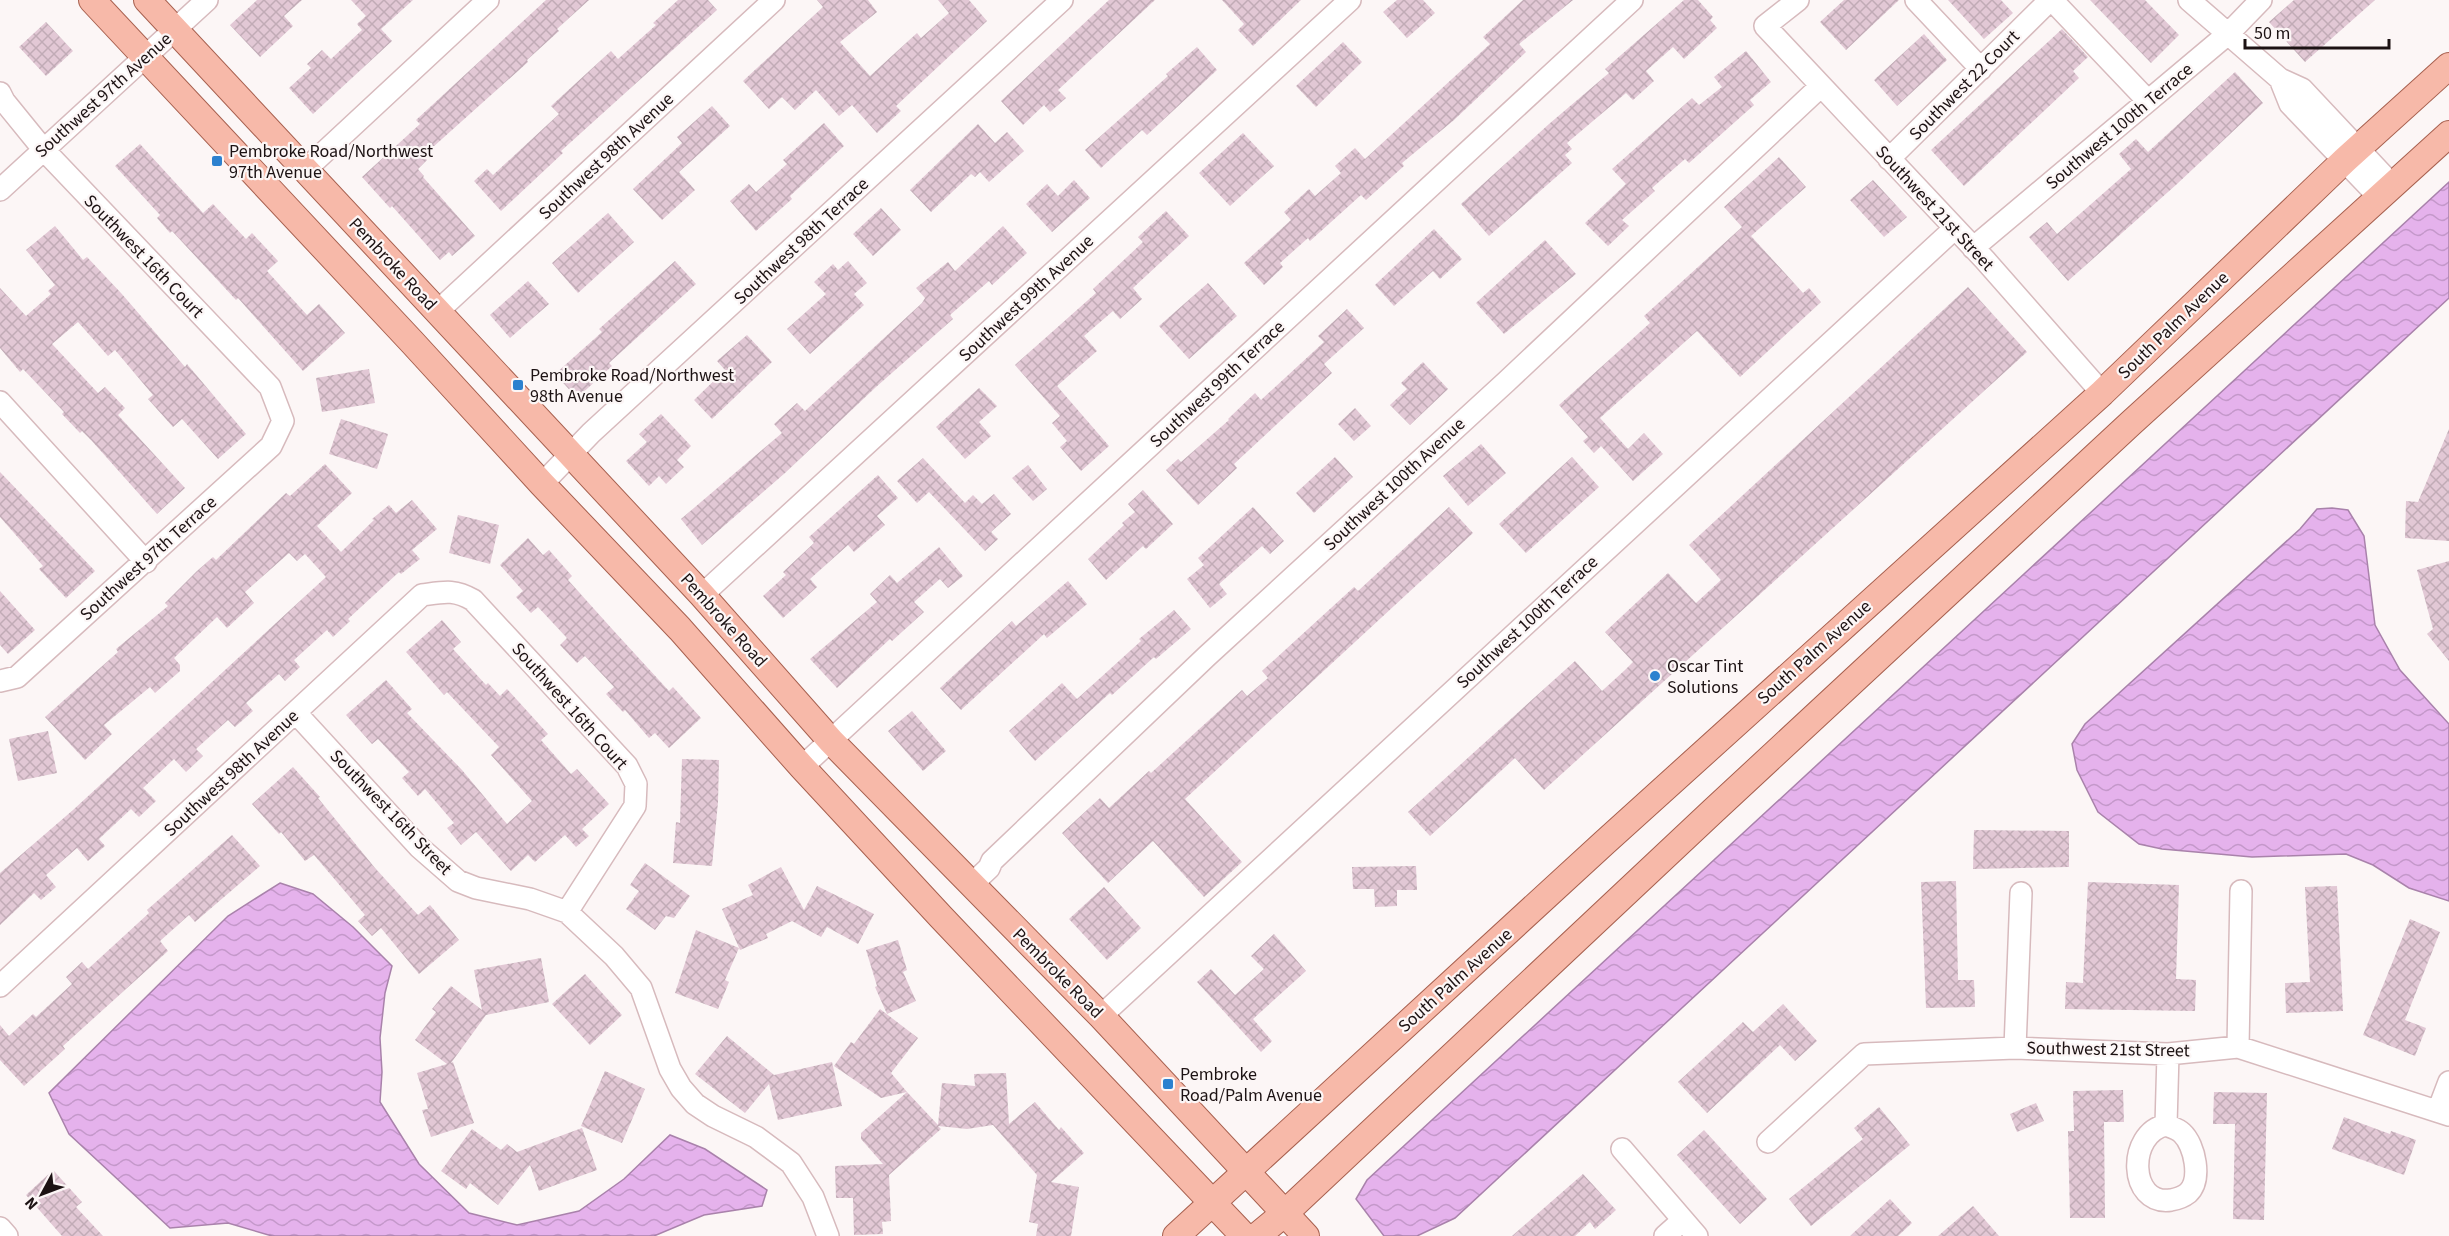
<svg xmlns="http://www.w3.org/2000/svg" width="2449" height="1236" viewBox="0 0 2449 1236" font-family="'Source Sans 3',sans-serif">
  <style>
    .water { fill: url(#water-waves); stroke: #a982ab; stroke-width: 1.5 }
    .building { fill: url(#building-cross-hatch) }
    .lines { fill: none; stroke-linecap: round; stroke-linejoin: round }
    .minor-casing { stroke: #d7babd; stroke-width: 24 }
    .major-casing { stroke: #a7604f; stroke-width: 28 }
    .minor { stroke: #fff; stroke-width: 21 }
    .major { stroke: #f7b9a9; stroke-width: 26 }
    .poi-dot { fill: #2c81cf; stroke: #fcf6f6; stroke-width: 2 }
    .labels { text-anchor: middle; stroke-width: 4.5; stroke-linejoin: round; paint-order: stroke }
    .street-label { font-size: 18px; fill: #1c1213; stroke: #fcf6f6 }
    .poi-label { font-size: 18px; fill: #1c1213; stroke: #fcf6f6; text-anchor: start }
  </style>
  <defs>
    <pattern id="water-waves" width="16" height="10" patternUnits="userSpaceOnUse" patternTransform="scale(1.5)"><rect width="16" height="10" fill="#e5b2ec"/><path d="M0 5q4-4 8 0t8 0" fill="none" stroke="#c498ca"/></pattern>
    <pattern id="building-cross-hatch" width="8" height="8" patternUnits="userSpaceOnUse" patternTransform="scale(1.5)"><rect width="8" height="8" fill="#e2c8d5"/><path d="M0 0l8 8M0 8l8-8" fill="none" stroke="#c1abb6"/></pattern>
  </defs>
  <rect width="100%" height="100%" fill="#fcf6f6"/>
  <path class="water" d="M2449,182V298L1455,1218L1417,1236H1384L1356,1199L1367,1180Z
    M2332,508L2348,510L2364,536L2375,625L2400,670L2449,724V901L2409,888L2373,865L2346,854L2252,857L2162,849L2139,844L2098,812L2077,770L2072,744L2085,724L2300,529L2317,509Z
    M280,883L313,894L353,927L392,966L385,993L380,1038L382,1072L380,1102L419,1164L469,1213L517,1225L579,1211L624,1179L670,1135L705,1149L767,1190L762,1206L704,1215L654,1236H272L228,1223L170,1228L69,1134L49,1093L228,916Z"/>
  <path class="building" d="M257,0H302L284,16L293,26L260,57L230,25Z
    M351,0H413L381,29L392,41L313,114L289,88L311,68L307,64L322,50L331,59L362,30L357,24L366,16Z
    M546,0H589L557,29L559,31L527,60L528,62L423,156L427,160L418,169L424,176L423,177L475,236L452,256L449,252L440,260L392,206L390,208L362,177L420,124L416,120Z
    M678,0H708L717,10L561,151L563,153L501,211L474,181L487,169L493,175L559,114L551,106L611,51L618,59L656,25L653,23Z
    M817,0H868L877,12L840,42L870,76L917,33L921,38L949,13L938,0H969L987,21L896,106L901,111L877,133L852,105L839,116L816,90L795,110L782,97L769,109L743,81L823,7Z
    M1109,0H1155L1058,90L1066,98L1050,112L1044,105L1023,125L1001,101Z
    M1222,0H1301L1253,46L1238,30L1244,24Z
    M1397,0H1423L1435,13L1407,38L1383,12Z
    M1523,0H1573L1519,44L1526,52L1454,120L1402,163L1404,166L1366,200L1361,195L1310,241L1308,238L1280,263L1283,267L1264,285L1244,263L1291,220L1284,212L1309,189L1315,196L1341,173L1335,166L1355,148L1365,159L1490,44L1483,37Z
    M1684,0H1698L1713,17L1710,20L1717,28L1684,59L1673,47L1646,71L1654,81L1633,100L1626,93L1567,143L1572,149L1565,155L1572,163L1489,236L1461,204L1549,124L1609,73L1605,69Z
    M1844,0H1899L1846,50L1820,22Z
    M1948,0H2001L2013,13L1984,39Z
    M2090,0H2145L2179,35L2151,63Z
    M2294,0H2375L2305,62L2269,22Z
    M46,22L73,51L46,76L19,47Z
    M2062,29L2088,57L2073,71L2079,78L1964,186L1931,150Z
    M1924,34L1947,60L1897,106L1874,80Z
    M1343,42L1362,62L1316,107L1296,86Z
    M1197,47L1217,70L1147,135L1142,130L1101,168L1085,150L1168,76L1166,74Z
    M1746,51L1771,82L1750,100L1754,105L1689,163L1685,159L1652,188L1655,191L1622,220L1629,226L1608,246L1585,223L1626,184L1612,169L1692,98L1699,105L1722,87L1714,77Z
    M2235,72L2263,103L2177,184L2068,281L2029,237L2047,222L2057,234L2131,169L2119,154L2136,139L2148,152Z
    M712,106L730,126L679,172L695,190L662,220L633,189L682,143L677,137Z
    M824,123L844,146L790,196L792,199L756,231L730,201L749,184L756,192L787,164L783,160Z
    M978,124L995,143L1007,132L1024,151L989,182L980,172L975,177L971,174L931,212L910,190Z
    M1243,133L1274,166L1230,206L1199,173Z
    M140,144L203,213L213,204L246,239L252,233L278,261L267,271L307,315L319,304L345,333L303,371L238,298L236,300L172,231L170,233L157,218L160,215L115,166Z
    M1779,157L1806,187L1751,236L1803,293L1809,288L1821,302L1740,377L1697,331L1600,418L1628,449L1644,433L1663,454L1633,481L1601,446L1594,453L1583,441L1588,437L1559,405L1650,323L1644,316L1742,227L1724,207Z
    M1074,180L1090,198L1052,232L1026,204L1047,184L1058,196Z
    M1873,180L1907,217L1884,237L1850,200Z
    M881,208L901,230L873,256L853,234Z
    M1166,211L1189,236L1133,288L1142,299L1120,319L1113,311L1084,336L1097,351L1057,386L1109,446L1081,471L1060,447L1067,441L1052,423L1060,416L1015,365L1096,293L1093,289L1143,242L1138,237Z
    M608,213L634,242L578,293L552,263Z
    M55,226L83,260L87,257L121,293L185,367L187,364L246,434L218,459L182,419L173,427L148,399L153,395L115,350L108,356L78,322L52,344L98,393L105,387L125,408L118,415L185,488L157,514L91,440L82,431L80,433L62,414L64,412L23,369L20,372L0,348V288L26,316L51,294L48,291L55,285L26,250Z
    M1003,226L1027,253L992,285L989,281L950,315L953,319L876,387L785,473L702,545L681,519L782,433L774,424L797,403L805,411L922,303L925,298L916,288L948,262L955,271Z
    M1434,229L1462,259L1440,279L1433,271L1394,306L1375,285Z
    M1545,240L1576,274L1504,334L1476,303Z
    M675,261L696,284L609,363L612,366L577,398L555,374L602,332L599,329Z
    M848,261L867,283L854,294L864,305L810,354L787,329L826,294L814,282L833,264L838,270Z
    M528,281L549,304L510,338L490,315Z
    M1208,283L1237,316L1189,359L1159,326Z
    M1968,287L2027,352L1544,790L1515,758L1430,836L1408,812L1575,661L1602,691L1625,670L1633,662L1605,632L1668,573L1696,603L1721,580L1689,545Z
    M1347,309L1364,328L1324,364L1332,373L1234,464L1237,468L1198,505L1166,470L1178,459L1181,462L1229,420L1228,419L1255,393L1261,400L1324,342L1318,336Z
    M747,335L772,362L712,419L694,400L725,370L717,361Z
    M1423,362L1448,389L1410,425L1390,405L1407,389L1401,383Z
    M369,369L375,403L322,412L316,378Z
    M979,388L997,406L979,422L991,436L965,459L936,427Z
    M1355,408L1371,426L1354,441L1338,424Z
    M661,414L691,446L677,460L684,467L666,484L659,476L649,486L626,461L647,442L639,434Z
    M341,419L388,434L377,469L329,454Z
    M2449,429V541L2405,538L2406,501L2418,502Z
    M1481,444L1506,473L1468,506L1443,476Z
    M1335,457L1353,477L1314,513L1296,493Z
    M1572,457L1599,487L1526,553L1499,524Z
    M923,458L965,503L973,495L982,504L994,494L1011,514L991,532L998,539L985,551L929,492L917,503L897,481Z
    M325,464L352,493L317,526L341,552L374,520L372,519L389,505L396,513L412,500L437,529L412,550L420,559L401,574L399,572L348,619L350,621L333,637L327,630L294,660L300,667L285,681L279,674L246,703L253,711L235,727L228,720L196,749L203,756L186,772L174,759L143,788L156,801L139,817L131,809L99,839L105,846L88,861L77,848L46,875L56,887L41,900L34,893L0,925V873L73,810L326,577L305,554L297,561L289,553L245,592L254,603L227,628L217,617L174,658L180,665V671L155,693L150,687L104,725L112,734L85,760L45,717L118,652L116,649L168,606L165,603L197,571L213,557L216,560L286,493L290,496Z
    M1028,465L1047,489L1033,501L1012,478Z
    M0,472L95,571L66,598L39,569L43,566L0,517Z
    M878,475L898,498L877,516L885,525L854,552L848,545L810,579L817,587L783,618L763,596L786,575L783,572L814,543L809,537Z
    M1143,490L1173,524L1146,549L1143,546L1106,580L1088,559L1124,525L1122,523L1135,512L1128,504Z
    M1253,507L1284,541L1270,554L1262,546L1219,584L1227,594L1210,608L1187,579L1204,565L1198,558Z
    M1449,507L1473,533L1185,799L1242,862L1204,897L1153,841L1108,883L1062,833L1100,798L1109,808L1149,771L1151,773L1242,690L1247,696L1268,678L1262,671L1354,587L1358,591Z
    M458,515L499,525L490,564L449,553Z
    M528,538L543,555L549,550L572,576L568,580L613,630L669,691L673,687L701,718L669,748L655,733L649,738L625,710L623,712L606,694L614,687L585,656L577,663L560,645L567,638L538,607L531,613L516,597L523,591L500,565Z
    M939,547L963,576L948,588L940,579L914,602L924,612L892,641L890,639L837,688L810,659L877,602L870,594L890,575L897,583Z
    M2449,561V661L2427,634L2433,629L2417,570Z
    M1068,581L1087,604L1047,638L1044,634L961,710L940,688L1012,621L1016,626Z
    M0,591L35,630L8,654L0,645Z
    M1174,610L1191,629L1156,659L1154,657L1112,695L1110,693L1035,761L1009,731L1062,683L1077,699L1141,641L1139,639Z
    M442,620L461,642L453,649L486,685L488,683L500,696L507,689L548,734L541,740L571,774L577,769L609,804L582,829L589,836L576,847L565,835L535,862L528,855L511,871L476,832L461,845L447,828L454,823L425,789L418,796L402,778L409,772L378,739L372,744L346,715L386,680L412,709L407,713L462,770L507,824L532,801L491,755L499,747L447,692L444,695L406,652Z
    M912,711L946,751L923,771L888,731Z
    M48,731L57,773L18,781L9,739Z
    M682,759L719,760L718,802L712,866L673,863L676,822L680,823Z
    M293,767L320,797L318,798L375,868L418,915L430,905L459,940L419,974L381,928L372,936L358,921L365,915L314,855L305,861L281,832L279,834L252,804Z
    M1974,830L2069,831V867L1973,869Z
    M232,835L260,866L195,922L189,915L160,941L168,951L63,1046L65,1049L24,1086L0,1060V1025L9,1036L33,1014L36,1017L72,984L66,977L82,962L88,969L149,913L147,910Z
    M645,863L690,896L674,918L666,916L655,930L626,909L639,891L630,885Z
    M1416,866L1417,890H1397V906L1375,907L1374,889H1353L1352,867Z
    M781,867L804,910L817,886L874,914L858,944L827,927L821,937L792,921L766,934L768,938L740,950L722,909L753,895L748,885Z
    M1956,881L1958,980H1974L1975,1007L1926,1008L1921,882Z
    M2088,882L2179,885L2176,979L2196,980L2195,1011L2065,1009L2066,982L2083,983Z
    M2337,886L2343,1011L2286,1013L2285,983L2310,982L2305,887Z
    M1104,887L1141,928L1107,960L1069,919Z
    M2410,919L2440,932L2405,1020L2426,1028L2415,1056L2363,1035Z
    M696,930L739,948L725,980L729,982L718,1009L675,993Z
    M1274,934L1306,971L1253,1019L1272,1041L1261,1052L1197,982L1211,969L1235,995L1264,969L1251,956Z
    M898,940L907,970L903,972L916,1001L887,1014L875,987L877,986L866,950Z
    M541,958L549,1002L486,1015L451,1063L453,1062L474,1123L431,1137L422,1110L428,1109L417,1073L447,1064L415,1040L436,1012L432,1009L451,986L482,1010L474,970Z
    M585,974L622,1015L590,1045L552,1004Z
    M1783,1004L1817,1041L1795,1061L1780,1045L1707,1113L1678,1082L1743,1022L1753,1032Z
    M880,1009L918,1038L891,1073L907,1092L881,1098L834,1066L851,1042L854,1044Z
    M727,1036L774,1075L832,1062L842,1106L778,1120L769,1084L745,1113L695,1074Z
    M605,1071L645,1089L622,1143L581,1126Z
    M1006,1073L1009,1124L1035,1102L1059,1130L1061,1127L1084,1153L1051,1182L1079,1187L1071,1236H1036L1038,1224L1029,1222L1037,1175L993,1125L967,1129L938,1126L941,1129L889,1175L891,1221L882,1222L883,1234L854,1235L853,1198H836L835,1166L883,1164L861,1139V1133L907,1092L938,1125L942,1083L975,1086L974,1074Z
    M2123,1090L2124,1122H2104L2105,1218H2070L2068,1131H2074L2073,1091Z
    M2214,1092L2267,1093L2264,1220L2233,1219L2235,1124H2213Z
    M2036,1103L2044,1121L2017,1132L2010,1114Z
    M1879,1107L1910,1145L1811,1226L1789,1199L1863,1139L1854,1128Z
    M2344,1117L2390,1134L2391,1131L2416,1140L2404,1175L2332,1149Z
    M582,1128L597,1170L539,1191L530,1165L498,1205L470,1183L466,1189L441,1171L472,1129L501,1150L507,1144L517,1152Z
    M1704,1130L1767,1199L1740,1224L1677,1155Z
    M53,1170L82,1202L76,1207L103,1236H62L26,1195Z
    M1583,1174L1616,1210L1595,1229L1590,1222L1575,1236H1512Z
    M1890,1199L1912,1223L1898,1236H1850Z
    M1973,1206L1999,1236H1938Z"/>
  <g class="lines">
    <defs>
      <path id="minor" d="M1798,0L1765,26L1985,260L2102,393
        M1916,0L1981,69
        M2052,0L2148,101
        M2189,0L2280,79L2302,89L2393,186
        M2280,79L2290,104L2380,198
        M0,93L4,101L43,149L270,387L283,421L271,446L17,677L0,681
        M1889,159L2050,0
        M305,170L488,0
        M0,190L207,0
        M1973,248L2229,33L2261,0
        M438,311L774,0
        M0,402L146,562
        M542,484L591,433L1062,0
        M702,595L1350,0
        M296,713L419,847L458,881L476,888L530,899L567,912L614,956L641,988L670,1069L681,1088L695,1104L713,1116L756,1137L791,1163L813,1197L828,1236
        M802,767L1632,0
        M971,885L989,868L992,861L1207,656L1506,382L1821,86
        M0,986L422,595C444,592 454,589 473,600L627,766L636,784L635,806L567,912
        M1101,1016L1954,229
        M2238,1047L2241,891
        M2015,1048L2021,893
        M2438,1111L2449,1082
        M2166,1125C2171,1127 2178,1129 2182,1133C2195,1145 2202,1180 2188,1193C2183,1197 2177,1199 2171,1200C2128,1206 2127,1133 2166,1125Z
        M2166,1125L2168,1054
        M1768,1142L1864,1054L2015,1048L2168,1054L2238,1047L2449,1115
        M1622,1149L1697,1236
        M0,1228L7,1236
        M1665,1236L1683,1220"/>
      <path id="major" d="M92,0L412,342L542,484L680,629L802,767L941,917L1244,1236
        M147,0L702,595L831,741L1101,1016L1306,1236
        M1176,1236L1604,843L2102,393L2345,160L2449,66
        M1257,1236L1285,1213L1713,811L2131,423L2449,134"/>
    </defs>
    <use href="#minor" class="minor-casing"/>
    <use href="#major" class="major-casing"/>
    <use href="#minor" class="minor"/>
    <use href="#major" class="major"/>
  </g>
  <g class="poi-dot">
    <rect x="211" y="155" width="12" height="12" rx="3"/>
    <rect x="512" y="379" width="12" height="12" rx="3"/>
    <circle cx="1655" cy="676" r="6"/>
    <rect x="1162" y="1078" width="12" height="12" rx="3"/>
  </g>
  <g class="labels">
    <g class="street-label">
      <text transform="translate(1964 85) rotate(-45)" y="6">Southwest 22 Court</text>
      <text transform="translate(103 95) rotate(-42)" y="6">Southwest 97th Avenue</text>
      <text transform="translate(2119 126) rotate(-40)" y="6">Southwest 100th Terrace</text>
      <text transform="translate(606 156) rotate(-43)" y="6">Southwest 98th Avenue</text>
      <text transform="translate(1935 208) rotate(47)" y="6">Southwest 21st Street</text>
      <text transform="translate(801 241) rotate(-43)" y="6">Southwest 98th Terrace</text>
      <text transform="translate(144 256) rotate(46)" y="6">Southwest 16th Court</text>
      <text transform="translate(393 264) rotate(47)" y="6">Pembroke Road</text>
      <text transform="translate(1026 298) rotate(-43)" y="6">Southwest 99th Avenue</text>
      <text transform="translate(2173 325) rotate(-44)" y="6">South Palm Avenue</text>
      <text transform="translate(1217 384) rotate(-43)" y="6">Southwest 99th Terrace</text>
      <text transform="translate(1394 484) rotate(-43)" y="6">Southwest 100th Avenue</text>
      <text transform="translate(148 558) rotate(-42)" y="6">Southwest 97th Terrace</text>
      <text transform="translate(724 620) rotate(48)" y="6">Pembroke Road</text>
      <text transform="translate(1527 622) rotate(-43)" y="6">Southwest 100th Terrace</text>
      <text transform="translate(1814 652) rotate(-42)" y="6">South Palm Avenue</text>
      <text transform="translate(570 706) rotate(48)" y="6">Southwest 16th Court</text>
      <text transform="translate(231 773) rotate(-43)" y="6">Southwest 98th Avenue</text>
      <text transform="translate(391 812) rotate(46)" y="6">Southwest 16th Street</text>
      <text transform="translate(1058 973) rotate(45)" y="6">Pembroke Road</text>
      <text transform="translate(1455 980) rotate(-42)" y="6">South Palm Avenue</text>
      <text transform="translate(2108 1049) rotate(1)" y="6">Southwest 21st Street</text>
    </g>
    <g class="poi-label">
      <text x="229" y="157">Pembroke Road/Northwest<tspan x="229" dy="21">97th Avenue</tspan></text>
      <text x="530" y="381">Pembroke Road/Northwest<tspan x="530" dy="21">98th Avenue</tspan></text>
      <text x="1667" y="672">Oscar Tint<tspan x="1667" dy="21">Solutions</tspan></text>
      <text x="1180" y="1080">Pembroke<tspan x="1180" dy="21">Road/Palm Avenue</tspan></text>
    </g>
  </g>
  <g transform="translate(42 1194) rotate(229)" stroke="#fcf6f6" stroke-width="4.5" paint-order="stroke">
  <path d="M0-4.5L10 22L0 15L-10 22Z" fill="#1c1213"/>
  <text y="-9" font-size="16" font-weight="bold" text-anchor="middle" fill="#1c1213">N</text>
  </g>
  <path d="M2245 39v9h144v-9" fill="none" stroke="#1c1213" stroke-width="3"/>
  <text x="2254" y="39" font-size="18" fill="#1c1213" stroke="#fcf6f6" stroke-width="4.5" paint-order="stroke">50 m</text>
</svg>
